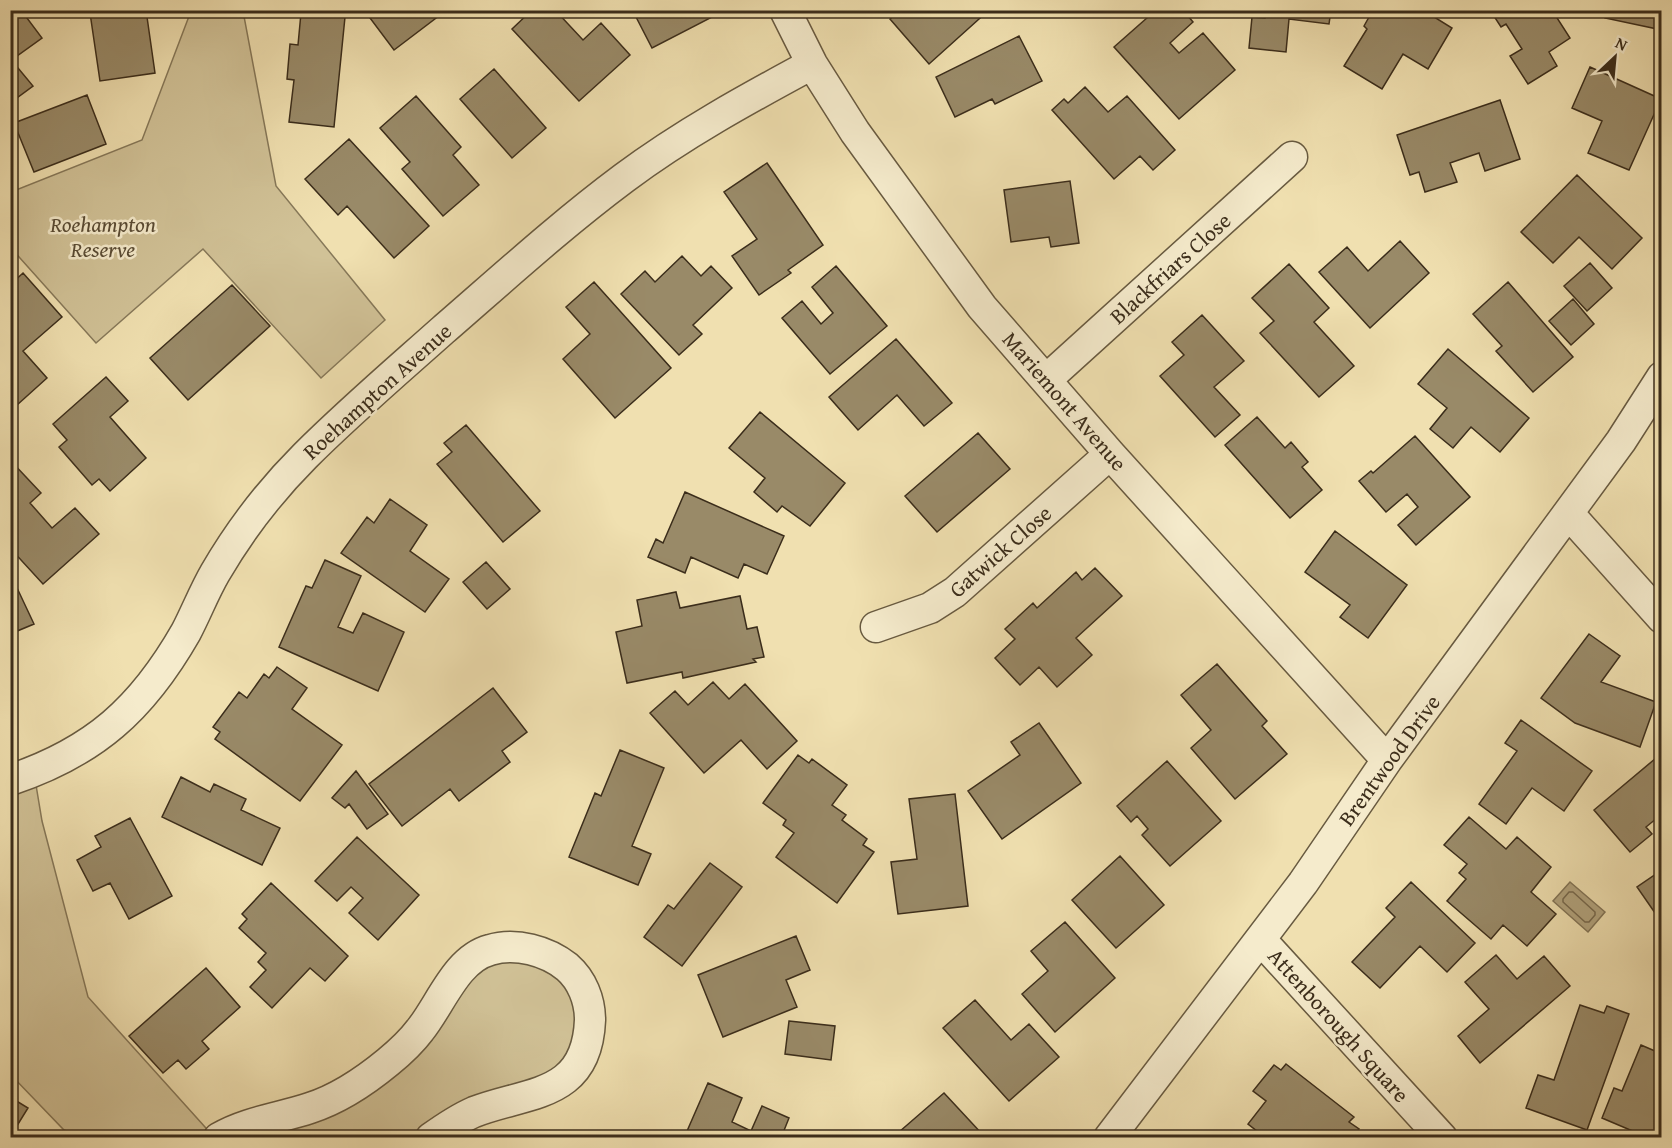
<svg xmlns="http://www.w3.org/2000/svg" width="1672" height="1148" viewBox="0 0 1672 1148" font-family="'Gentium Book Plus',serif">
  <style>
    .green { fill: #d1c297; stroke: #867859; stroke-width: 1.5 }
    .water { fill: #b2a37d; stroke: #827456; stroke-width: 1.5 }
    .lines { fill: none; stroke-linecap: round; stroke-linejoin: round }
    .shore { stroke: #76684c; stroke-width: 1.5 }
    .building { fill: #998a68; stroke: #3b2d1b; stroke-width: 1.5 }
    .minor-casing { stroke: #685a40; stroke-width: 33 }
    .minor { stroke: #f5ebcc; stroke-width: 30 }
    .labels { text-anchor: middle; stroke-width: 5; stroke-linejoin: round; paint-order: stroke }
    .park-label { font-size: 22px; font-style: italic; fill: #594b34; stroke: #f5ebcc }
    .street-label { font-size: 22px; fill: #3b2d1b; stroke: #f5ebcc }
  </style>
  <rect width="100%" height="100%" fill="#f0e0b0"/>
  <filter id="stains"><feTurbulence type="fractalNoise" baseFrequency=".00333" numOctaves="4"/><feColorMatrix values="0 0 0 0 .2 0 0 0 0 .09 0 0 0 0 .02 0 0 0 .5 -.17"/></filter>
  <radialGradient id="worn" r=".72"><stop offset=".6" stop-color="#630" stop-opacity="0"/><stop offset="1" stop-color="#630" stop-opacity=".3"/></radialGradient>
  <path class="green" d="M191,11H243L276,186L385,320L321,378L203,249L96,343L11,248V192L142,140Z
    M34,773L42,821L88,997L214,1137H80L64,1130L11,1075V827L18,778Z
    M491,949L578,979L577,1065L431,1137L219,1138L321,1104Z"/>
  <path class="water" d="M1570,882L1605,912L1588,932L1553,901Z"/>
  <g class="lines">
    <path class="shore" d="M1569,892H1573L1595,912V915L1589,922H1585L1563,902V899Z"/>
  </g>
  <path class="building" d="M10,10H21L42,38L10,61Z
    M79,10H146L155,73L100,81L90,13Z
    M364,10H443L444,12L394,50Z
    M532,10H555L583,40L601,23L630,55L579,101L512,29Z
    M640,10H716L718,14L652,48L634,13Z
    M900,10H989L929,64L890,19Z
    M1156,10H1183L1193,22L1170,43L1179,53L1203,33L1235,70L1179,119L1114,47Z
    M1266,10H1331L1329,24L1289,19L1286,52L1249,48L1252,17L1265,18Z
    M1373,10H1423L1452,28L1428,69L1403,54L1382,89L1344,66L1367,29L1364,26Z
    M1490,10H1552L1570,38L1549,52L1557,66L1528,84L1510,56L1522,49L1506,24L1501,27Z
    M1607,10H1662V30L1605,18Z
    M301,13L345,17L334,127L289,122L294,80L287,79L290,44L298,45Z
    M1019,36L1042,81L995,104L992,99L955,117L936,77Z
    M1590,67L1661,99L1629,170L1588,153L1602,121L1572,108Z
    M18,68L33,86L10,103V74Z
    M494,69L546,128L512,158L460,99Z
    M1085,87L1108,112L1127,96L1175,150L1153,170L1140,156L1114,179L1052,110L1064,99L1068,103Z
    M87,95L106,144L34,172L14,123Z
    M416,96L461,147L453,155L479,185L443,216L402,169L410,162L380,128Z
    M1500,100L1520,159L1485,171L1479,153L1450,163L1457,182L1425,192L1419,172L1410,175L1397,135Z
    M349,139L429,226L394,258L347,206L338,215L305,179Z
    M767,163L823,245L788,270L791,273L759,295L732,256L757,239L724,192Z
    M1577,175L1642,238L1612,269L1579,237L1553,263L1521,232Z
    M1070,181L1079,243L1051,247L1049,237L1011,242L1004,190Z
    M1400,241L1429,273L1370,328L1319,272L1347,247L1368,271Z
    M682,256L701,276L711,266L732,288L693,325L702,334L679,355L621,294L645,271L655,282Z
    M1590,263L1612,288L1587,311L1564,286Z
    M1289,264L1329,308L1314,322L1354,366L1319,397L1260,333L1274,321L1252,298Z
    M836,266L887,326L830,374L782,318L802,301L821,324L833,313L812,287Z
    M23,273L62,317L23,351L47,378L17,405L10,398V285Z
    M594,282L671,368L615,418L563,359L590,334L566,307Z
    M1508,282L1573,357L1533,392L1496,351L1502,346L1473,314Z
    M232,285L270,326L188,400L150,358Z
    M1573,299L1594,324L1571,345L1549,321Z
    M1202,315L1244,361L1214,387L1240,415L1215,437L1160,376L1184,355L1172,342Z
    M896,339L952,403L924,426L897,395L858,430L829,397Z
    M1448,349L1529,418L1500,452L1471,427L1453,448L1430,429L1447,408L1418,384Z
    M106,377L128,401L110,417L146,458L110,491L99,479L92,485L59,447L67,440L53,424Z
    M760,412L845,483L810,526L782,506L777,512L754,492L765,478L729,448Z
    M1257,417L1285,448L1291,442L1308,462L1302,467L1322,490L1290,518L1225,445Z
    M466,425L540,511L503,542L437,464L452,452L444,443Z
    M978,433L1010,469L937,532L905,496Z
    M1415,436L1470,497L1416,545L1398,525L1418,507L1407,494L1386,512L1359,481L1371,471L1373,473Z
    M10,460L41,493L30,503L52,528L75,508L99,534L43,584L10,548Z
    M685,492L784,536L767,574L744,564L738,578L691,557L685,573L648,557L656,539L663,543Z
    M390,499L427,525L410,551L449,579L425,612L341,553L367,517L374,523Z
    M1335,531L1407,585L1368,638L1340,617L1350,605L1305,572Z
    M325,560L361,576L338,627L353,633L363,613L404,632L378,691L279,647L306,586L312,588Z
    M486,562L510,589L487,609L463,582Z
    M1095,568L1122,596L1076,638L1092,655L1057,687L1039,667L1020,685L995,658L1015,639L1005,629L1033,603L1037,608L1076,572L1082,580Z
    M10,573L34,624L10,634Z
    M676,592L680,608L740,596L747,629L757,627L764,657L753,659L756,662L683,678L682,672L627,683L616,632L642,626L637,600Z
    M1589,634L1620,656L1601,682L1656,702L1640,747L1575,723L1541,698Z
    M1217,664L1267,721L1262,726L1287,754L1235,799L1191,748L1211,730L1181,695Z
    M277,667L307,688L292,709L342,745L300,801L215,739L220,732L213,727L239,692L247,698L264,674L269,678Z
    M713,682L729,699L745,684L797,741L767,769L741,740L704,773L650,713L675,691L688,705Z
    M493,688L527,732L502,751L510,762L459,801L450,789L402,826L369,784Z
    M1521,720L1592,771L1564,811L1532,788L1506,824L1479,804L1517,751L1505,743Z
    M1039,723L1081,783L1002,839L968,791L1020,755L1011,742Z
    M620,750L664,768L632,846L651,854L638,885L569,857L595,793L601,796Z
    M1662,753V814L1646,827L1652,834L1630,852L1594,810Z
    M798,755L809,763L812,759L847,785L832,805L846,815L842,820L867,839L863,845L874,852L837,903L776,857L794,833L783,825L786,820L763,803Z
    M1167,761L1221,821L1170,866L1142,835L1148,829L1137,816L1131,822L1117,806Z
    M356,771L388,814L367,829L349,804L345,808L332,798Z
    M181,777L210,792L214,784L246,799L241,810L280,828L262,865L162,817Z
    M955,794L968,906L898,914L891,862L917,859L909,799Z
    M1469,817L1506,849L1517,837L1551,867L1531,892L1556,914L1527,946L1503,925L1491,939L1447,901L1466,879L1459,873L1467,864L1444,845Z
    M130,818L172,896L129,919L110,883L93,891L77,860L101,847L95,836Z
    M357,837L419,895L378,940L349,913L363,898L351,887L337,901L315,881Z
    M1120,856L1164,905L1116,948L1072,900Z
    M710,863L742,887L682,966L644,937L668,905L674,909Z
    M1662,870V923L1637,887Z
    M1411,882L1475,943L1447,972L1420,946L1380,988L1352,962L1395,917L1386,908Z
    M271,883L348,956L325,981L310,968L272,1008L250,987L266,970L258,962L266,953L239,928L247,919L242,914Z
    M1065,922L1115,978L1055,1032L1022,994L1048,971L1031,951Z
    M796,936L810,970L786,980L797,1007L723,1037L698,975Z
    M1496,955L1517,979L1544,956L1570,986L1480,1063L1458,1036L1489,1009L1465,982Z
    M206,968L240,1007L202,1041L209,1049L186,1069L178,1060L163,1073L129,1036Z
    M975,1000L1011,1040L1029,1024L1059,1057L1009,1101L943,1028Z
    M1580,1005L1604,1013L1607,1006L1629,1014L1587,1130L1526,1108L1538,1075L1554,1080Z
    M789,1021L835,1026L831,1060L785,1054Z
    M1641,1045L1662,1054V1138H1649L1602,1118L1614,1088L1622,1091Z
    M1286,1064L1354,1117L1349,1122L1359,1129L1352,1138H1266L1248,1124L1266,1101L1253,1091L1274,1065L1281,1070Z
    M708,1083L742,1098L732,1122L751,1131L762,1106L789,1118L781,1138H684Z
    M944,1093L983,1135L980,1138H904L899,1132Z
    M10,1097L28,1108L10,1137Z"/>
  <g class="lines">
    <defs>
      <path id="minor" d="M785,10L812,64L855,132L982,307L1110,454L1387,760
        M1047,379L1292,157
        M1569,514L1662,618
        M876,627L930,608L955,592L1110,454
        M10,780C94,752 142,709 186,632C196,613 204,592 215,573C240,530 270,491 305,456C349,412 397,371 443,330C503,278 561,225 624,178C683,134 747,99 812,64
        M1261,940L1442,1138
        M219,1138C246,1122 280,1118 310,1108C338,1099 365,1081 388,1062C399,1053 411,1042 420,1030C441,1004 456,959 490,950C516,942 547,951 567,967C582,980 590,1000 590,1020C587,1098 528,1091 474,1112C458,1119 445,1128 431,1138
        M1109,1138L1303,883L1387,760L1621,441L1662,377"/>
    </defs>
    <use href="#minor" class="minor-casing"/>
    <use href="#minor" class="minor"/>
  </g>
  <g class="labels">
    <g class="park-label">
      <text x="103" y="232">Roehampton<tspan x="103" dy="25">Reserve</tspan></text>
    </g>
    <g class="street-label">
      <text transform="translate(1170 268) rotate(-42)" y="8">Blackfriars Close</text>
      <text transform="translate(377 391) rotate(-42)" y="8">Roehampton Avenue</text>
      <text transform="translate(1065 401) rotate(49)" y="8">Mariemont Avenue</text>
      <text transform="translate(1000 551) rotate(-41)" y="8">Gatwick Close</text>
      <text transform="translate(1389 760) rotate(-54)" y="8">Brentwood Drive</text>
      <text transform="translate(1339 1025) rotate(48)" y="8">Attenborough Square</text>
    </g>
  </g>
  <rect width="1672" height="1148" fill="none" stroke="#f0e0b0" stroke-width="36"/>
  <rect x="12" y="12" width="1648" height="1124" fill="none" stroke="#3b2d1b" stroke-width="3"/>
  <rect x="18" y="18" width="1636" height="1112" fill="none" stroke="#3b2d1b" stroke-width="1.5"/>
  <g transform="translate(1615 57) rotate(26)" stroke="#f5ebcc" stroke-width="4.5" paint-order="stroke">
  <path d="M0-4.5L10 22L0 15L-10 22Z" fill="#3b2d1b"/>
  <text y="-9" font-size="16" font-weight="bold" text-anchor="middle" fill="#3b2d1b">N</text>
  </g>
  <rect width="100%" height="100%" filter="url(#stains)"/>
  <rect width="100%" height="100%" fill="url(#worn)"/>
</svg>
